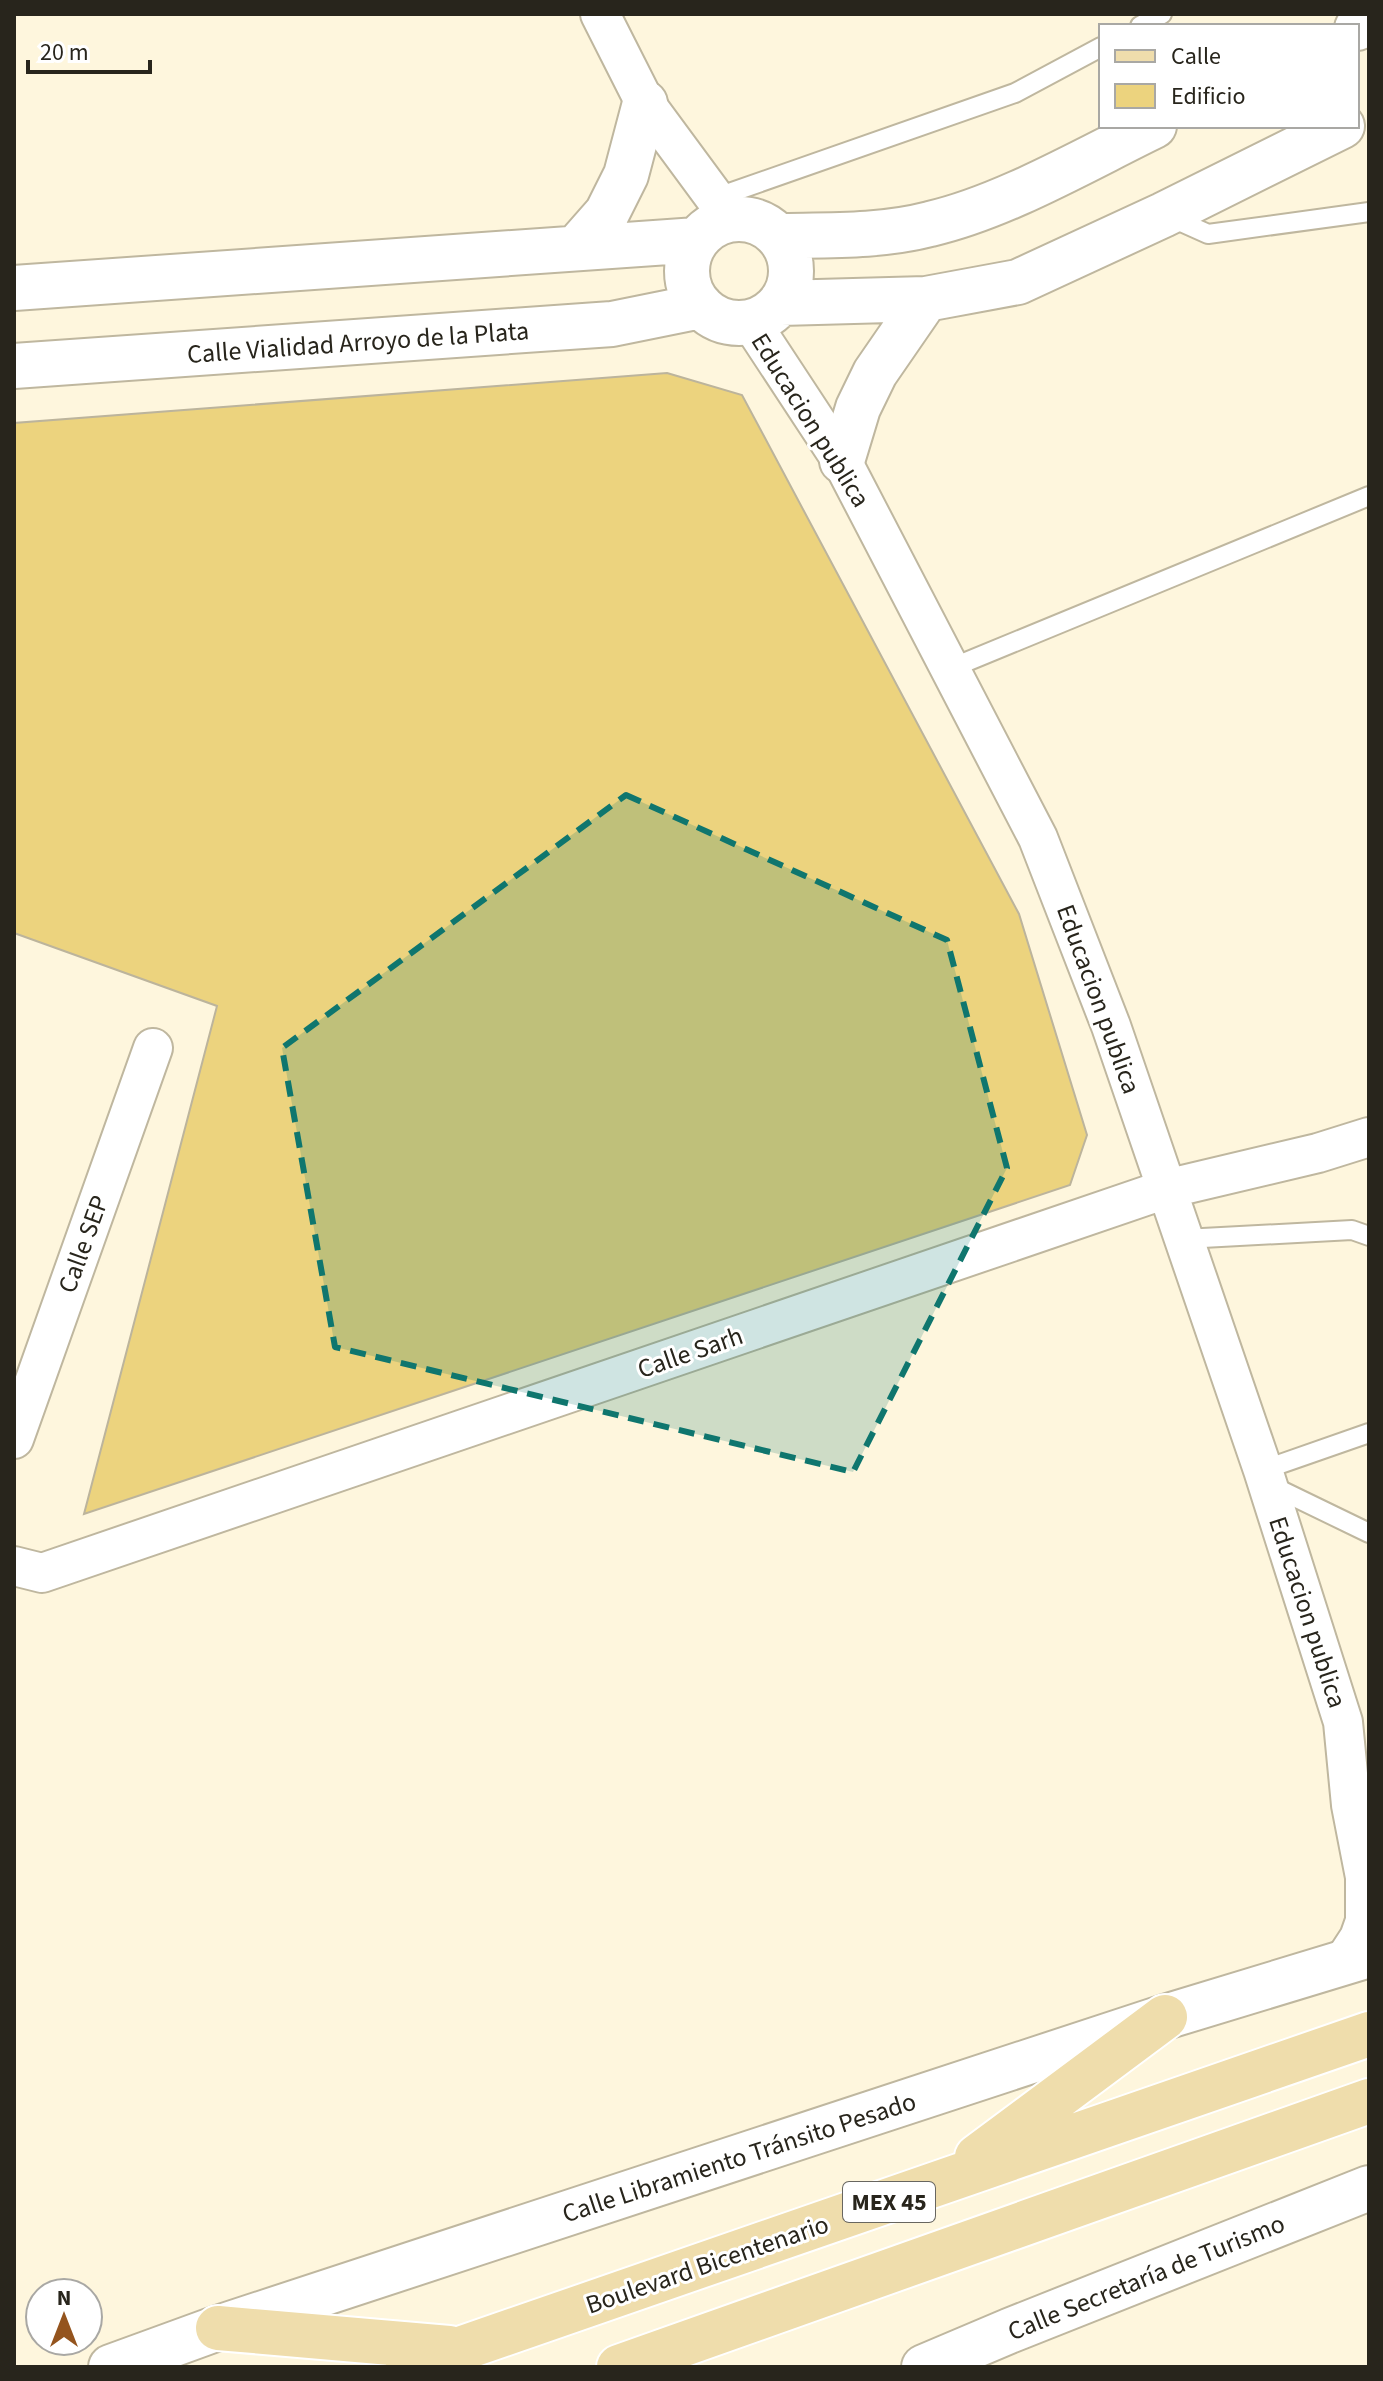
<svg xmlns="http://www.w3.org/2000/svg" width="1383" height="2381" viewBox="0 0 1383 2381" font-family="'Source Sans 3',sans-serif">
  <style>
    .building { fill: #ecd37e; stroke: #bcb49c; stroke-width: 2 }
    .lines { fill: none; stroke-linecap: round; stroke-linejoin: round }
    .lane-casing { stroke: #bfb79f; stroke-width: 22 }
    .street-casing { stroke: #bfb79f; stroke-width: 42 }
    .secondary-casing { stroke: #bfb79f; stroke-width: 48 }
    .primary-casing { stroke: #fff; stroke-width: 48 }
    .lane { stroke: #fff; stroke-width: 18 }
    .street { stroke: #fff; stroke-width: 38 }
    .secondary { stroke: #fff; stroke-width: 44 }
    .primary { stroke: #efddac; stroke-width: 44 }
    .marked { fill: #0f766e; fill-opacity: 0.2; stroke: #0f766e; stroke-width: 6; stroke-dasharray: 16 10; stroke-linejoin: round }
    .labels { text-anchor: middle; stroke-width: 6; stroke-linejoin: round; paint-order: stroke }
    .shield { fill: #fff; stroke: #686660; stroke-width: 2 }
    .shield-label { font-size: 24px; font-weight: bold; fill: #28251c }
    .street-label { font-size: 26px; fill: #28251c; stroke: #fff }
  </style>
  <rect width="100%" height="100%" fill="#fef6dd"/>
  <path class="building" d="M667,373L742,395L1019,914L1087,1135L1070,1185L84,1514L217,1006L14,933V423Z"/>
  <g class="lines">
    <defs>
      <path id="lane" d="M1140,26L1162,14
        M715,198L1015,93L1101,47
        M1170,217L1208,234L1369,212
        M949,669L1369,496
        M1184,1239L1352,1230L1369,1236
        M1263,1470L1369,1433
        M1270,1485L1369,1533"/>
      <path id="street" d="M600,14L645,103L715,198L727,220
        M750,321L842,461L1038,838L1111,1026L1263,1470L1343,1722L1351,1805L1365,1877V1921L1359,1938L1342,1964
        M14,1439L153,1048
        M14,1566L42,1573L1166,1189L1318,1153L1369,1137"/>
      <path id="secondary" d="M1357,28L1369,22
        M687 271a52 52 0 1 1 104 0a52 52 0 1 1-104 0Z
        M778,236C829,235 880,237 930,224C1004,207 1086,159 1154,126
        M578,246L607,213L626,175L645,103
        M14,288L697,240
        M781,303L926,299L1018,282L1163,215L1342,126
        M14,366L612,324L701,306
        M842,461L858,408L875,373L926,299
        M111,2367L218,2328L1165,2017L1369,1955
        M924,2367L1009,2331L1369,2188"/>
      <path id="primary" d="M977,2157L1165,2017
        M218,2328L449,2348
        M408,2367L1369,2034
        M619,2367L1369,2101"/>
    </defs>
    <use href="#lane" class="lane-casing"/>
    <use href="#street" class="street-casing"/>
    <use href="#secondary" class="secondary-casing"/>
    <use href="#primary" class="primary-casing"/>
    <use href="#lane" class="lane"/>
    <use href="#street" class="street"/>
    <use href="#secondary" class="secondary"/>
    <use href="#primary" class="primary"/>
  </g>
  <path class="marked" d="M626,795L947,940L1007,1168L853,1472L335,1347L282,1048Z"/>
  <g class="labels">
    <rect class="shield" x="843" y="2182" width="92" height="40" rx="6"/>
    <g class="shield-label">
      <text x="889" y="2210">MEX 45</text>
    </g>
    <g class="street-label">
      <text transform="translate(358 342) rotate(-4)" y="9">Calle Vialidad Arroyo de la Plata</text>
      <text transform="translate(811 420) rotate(58)" y="9">Educacion publica</text>
      <text transform="translate(1099 999) rotate(70)" y="9">Educacion publica</text>
      <text transform="translate(83 1244) rotate(-70)" y="9">Calle SEP</text>
      <text transform="translate(690 1352) rotate(-19)" y="9">Calle Sarh</text>
      <text transform="translate(1308 1612) rotate(72)" y="9">Educacion publica</text>
      <text transform="translate(739 2157) rotate(-18)" y="9">Calle Libramiento Tránsito Pesado</text>
      <text transform="translate(707 2264) rotate(-19)" y="9">Boulevard Bicentenario</text>
      <text transform="translate(1146 2277) rotate(-22)" y="9">Calle Secretaría de Turismo</text>
    </g>
  </g>
  <rect width="1383" height="2381" fill="none" stroke="#28251c" stroke-width="32"/>
  <rect x="1099" y="24" width="260" height="104" fill="#ffffff" stroke="#a9a8a4" stroke-width="2"/>
  <rect x="1115" y="50" width="40" height="12" fill="#efddac" stroke="#a9a8a4" stroke-width="2"/>
  <text x="1171" y="64" font-size="24" fill="#28251c">Calle</text>
  <rect x="1115" y="84" width="40" height="24" fill="#ecd37e" stroke="#a9a8a4" stroke-width="2"/>
  <text x="1171" y="104" font-size="24" fill="#28251c">Edificio</text>
  <g transform="translate(64 2317)"><circle r="38" fill="#ffffff" stroke="#a9a8a4" stroke-width="2"/>
  <path d="M0-6L14 30L0 20L-14 30Z" fill="#94541e"/>
  <text y="-12" font-size="22" font-weight="bold" text-anchor="middle" fill="#28251c">N</text>
  </g>
  <path d="M28 60v12h122v-12" fill="none" stroke="#28251c" stroke-width="4"/>
  <text x="40" y="60" font-size="24" fill="#28251c" stroke="#ffffff" stroke-width="6" paint-order="stroke">20 m</text>
</svg>
